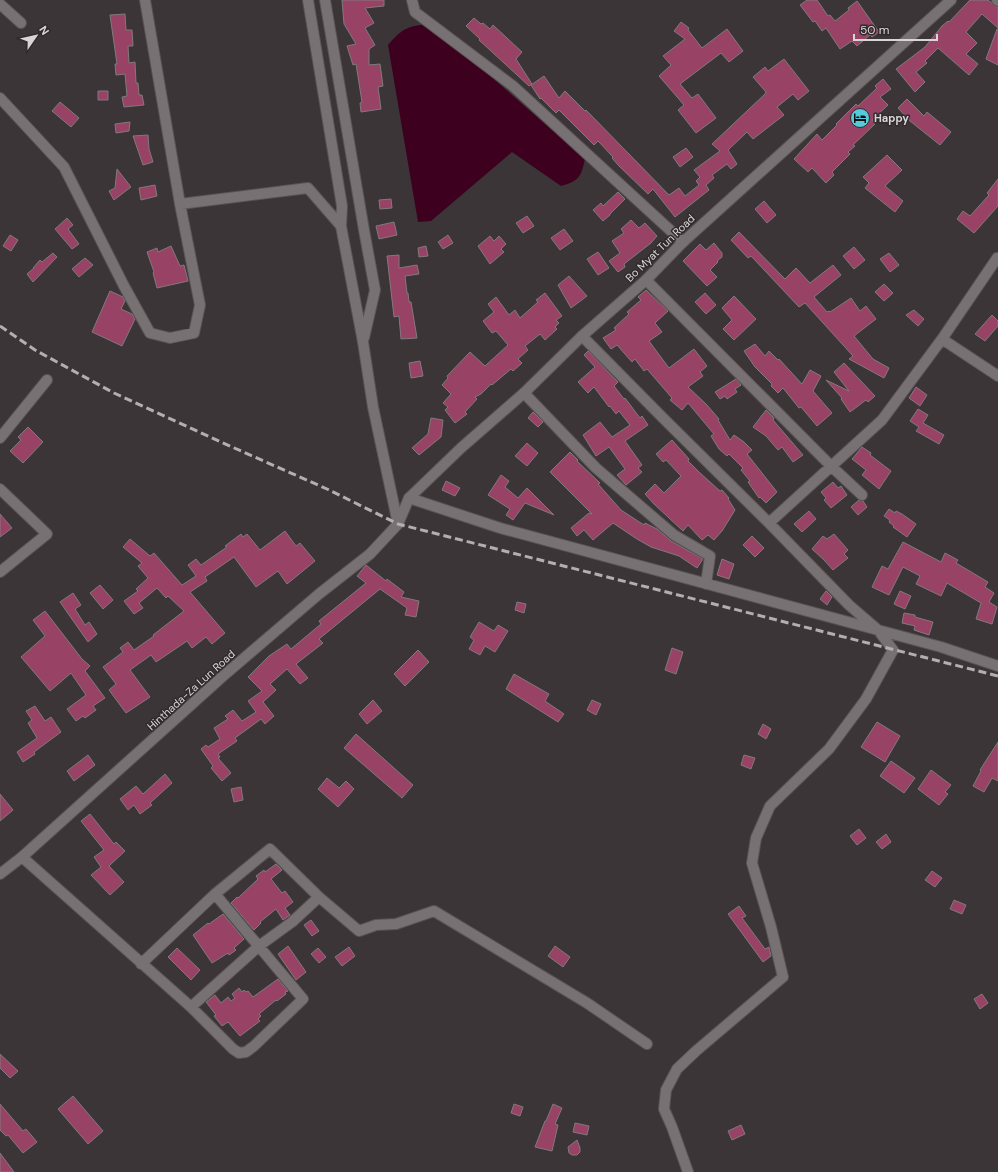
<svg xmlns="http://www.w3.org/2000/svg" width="998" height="1172" viewBox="0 0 998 1172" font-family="'DM Sans',sans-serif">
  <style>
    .water { fill: #3d001f }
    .building { fill: #984365; stroke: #81797c }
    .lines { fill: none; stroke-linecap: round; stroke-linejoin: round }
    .minor-casing { stroke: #595455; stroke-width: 12 }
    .secondary-casing { stroke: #595455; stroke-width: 12 }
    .minor { stroke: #787173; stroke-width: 10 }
    .secondary { stroke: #787173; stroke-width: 10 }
    .rail { stroke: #b3afb0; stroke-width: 3; stroke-dasharray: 8 4; stroke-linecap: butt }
    .labels { text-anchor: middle; stroke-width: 3; stroke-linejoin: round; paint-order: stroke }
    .poi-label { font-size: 11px; font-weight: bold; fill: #d9d5d6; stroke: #312b2d; text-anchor: start }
    .street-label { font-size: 11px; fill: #d9d5d6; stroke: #312b2d }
  </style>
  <rect width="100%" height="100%" fill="#3b3537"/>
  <path class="water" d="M430,24L446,37L585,159C581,177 579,181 561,186L512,152L431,221L418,222L388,45C403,28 407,26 430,24Z"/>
  <path class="building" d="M342,0H384V6L365,8L374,23L365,28L375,45L369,49V65L380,64L383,86L378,87L381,109L361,112L360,103L362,102L356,64L353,65L347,46L356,44L344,24Z
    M807,0H817L828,16L830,15L835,21L849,10L848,8L857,1L879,32L872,37L870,35L857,46L852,41L840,49L826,28L822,31L815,21L813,22L800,5Z
    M970,0H988L998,8V28L982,14L966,32L977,43L966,54L978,64L969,75L938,48L925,61L927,63L916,72L925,82L915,92L896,69L925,47L942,26L948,21L949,22Z
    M125,14L126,30H132L133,46H128L129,63L135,62L136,83H138L139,95H142L144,105L124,107L122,97L127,96L125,74L116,75L115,64H117L110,15Z
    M474,18L481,24L483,23L490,29L493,25L522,52L516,59L532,84L529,86L479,40L480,39L466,26Z
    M681,22L689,28L688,30L702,48L727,29L743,51L729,62L721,53L680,84L692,98L698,94L716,118L696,133L678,110L684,105L659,76L671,65L663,56L685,39L674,31Z
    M997,29H998V65L986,59Z
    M784,59L809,91L798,100L793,94L777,107L784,115L753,139L747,132L728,150L737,164L731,169L727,164L712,175L714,178L706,185L709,190L675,217L653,189L648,194L619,166L612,158L613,157L598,141L594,145L559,110L556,113L541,98L540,99L531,85L544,76L559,98L565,91L585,111L586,110L669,195L679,188L685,196L699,185L696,181L700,177L694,170L720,151L712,144L765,94L766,92L753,77L765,67L768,71Z
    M883,79L891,89L880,97L888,105L872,120L875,124L853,145L855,146L848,152L850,154L832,172L834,175L826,183L812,168L808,172L794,159L817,134L822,140L837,125L836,124L856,104L858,106L877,88L875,86Z
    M98,91H108V100H98Z
    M907,99L924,116L927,112L951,132L940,145L910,121L898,108Z
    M60,102L79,118L71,127L52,111Z
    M130,122L129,131L116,133L115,124Z
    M148,135L149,149L153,162L143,165L133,136Z
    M686,148L693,157L680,167L673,157Z
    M887,155L902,170L885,186L903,201L895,212L865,188L869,183L863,177Z
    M117,169L131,187L114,200L109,191L115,188Z
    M998,179V206L974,233L957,219L963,211L970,216L989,195L987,193Z
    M155,185L157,196L141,200L139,188Z
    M618,192L625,199L610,214V215L603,221L593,210L601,203L603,206Z
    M391,199L392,208L380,209L379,200Z
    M764,201L776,215L767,223L755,209Z
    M527,216L534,226L523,233L516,223Z
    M67,218L73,225L68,229L79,244L72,249L55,229Z
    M631,220L639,228L645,223L657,236L651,243L624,264L625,267L618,272L609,261L620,253L612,241L624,233L621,229Z
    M394,222L397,235L379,239L376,226Z
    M564,229L573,241L560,250L551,238Z
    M739,232L785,279L796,268L810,283L833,265L841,275L814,297L827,312L829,311L830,312L851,298L860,311L866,306L876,319L854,336L873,359L889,368L884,378L849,359L853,356L805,303L799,307L751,256L748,258L731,240Z
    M10,235L18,240L11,251L3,246Z
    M448,235L453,243L443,249L438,242Z
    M490,236L494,241L499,236L506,244L501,249L504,252L490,264L478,246Z
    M714,243L722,253V257L717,261L718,262L710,270L717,277L707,286L683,261L700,244L706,250Z
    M171,246L180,266L184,265L188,281L157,288L153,273L154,272L147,252L157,248L158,252Z
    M426,246L428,256L419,257L418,248Z
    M854,247L865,260L854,269L843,256Z
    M598,252L609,268L598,275L587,259Z
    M53,253L57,257L33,282L27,274L34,268H33L40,260L42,262Z
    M889,253L899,265L890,272L880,259Z
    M399,255V268L417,265L419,274L405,276L407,293H408L409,302H411L417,338L401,339L399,316L394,317L387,256Z
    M85,258L93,265L79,277L72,269Z
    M569,276L587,296L571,308L558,285Z
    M884,284L893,293L884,301L875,292Z
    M646,290L668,311L655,323L662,332L649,341L669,368L694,349L707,366L700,372L703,376L688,387L706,404L719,419L718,420L730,440L734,435L744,442L752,450L747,454L777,492L766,503L760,497L759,498L748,482L750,481L741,470L743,468L729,454L727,456L719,449L711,436L714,434L688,403L682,410L670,400L672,398L647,369L644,371L635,359L632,362L617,345L611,349L603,338L616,330L614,328L629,314L627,312L641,300L638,297Z
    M110,291L123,297L125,301L121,309L132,314L135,319L122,346L92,332Z
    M545,293L562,316L556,320L559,323L555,327L557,329L545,340L540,334L525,346L528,350L518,359L522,363L513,371L511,369L492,385L491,384L481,394L475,397L477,399L465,412L467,414L455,423L445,410L448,407L443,403L451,394L442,385L448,378L447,376L470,352L485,366L508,345L496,331L492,333L483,321L494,312L488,304L496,297L509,315L515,310L520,318L538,302L536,300Z
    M705,293L716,305L706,314L695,302Z
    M734,296L756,319L734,340L723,329L732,320L722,308Z
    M914,310L924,319L918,326L906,315Z
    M992,315L998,321V326L985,341L975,334Z
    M755,344L765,356L769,351L778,360L779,359L802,384L810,370L821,376L813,391L832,413L817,426L801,407L799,408L783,388L778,393L771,386L772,384L755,367L744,351Z
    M588,351L618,382L614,386L624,399L625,398L640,418L642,416L648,425L625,441L642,465L638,468L642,472L626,485L617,475L625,469L609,447L596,456L583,435L600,422L612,437L630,425L619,411L616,414L610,406L609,407L594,387L588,393L578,382L595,367L584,355Z
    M420,361L423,376L411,378L409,363Z
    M844,363L875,396L868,402L866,400L850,412L841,399L842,398L826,380L849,391L834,372Z
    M736,379L741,385L735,389L737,392L727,399L725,396L720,399L715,392Z
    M916,387L927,395L920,406L909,398Z
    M918,409L928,415L923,423L944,435L939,444L916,431L919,427L910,421Z
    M766,410L774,418L773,420L803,455L793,462L782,447L778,450L766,436L753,427Z
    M533,412L543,422L538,427L528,418Z
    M431,418L443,420L441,437L419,455L412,448L428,434Z
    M28,427L43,442L23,463L10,451L21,440L18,437Z
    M672,440L689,459L688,461L699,472L720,491L722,490L729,498L728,499L735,510L722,531L714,540L708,535L702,540L688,525L683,531L654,504L645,494L655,484L664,493L681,476L666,460L663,462L656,454Z
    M527,443L538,453L527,466L515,456Z
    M862,447L871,453L870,455L891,471L879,489L862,475L866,470L852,459Z
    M570,452L578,460L577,461L600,483L598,484L621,510L644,525L645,523L657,529L671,541L703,559L697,568L679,556L651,547L637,539L613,523L593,540L584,530L577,536L571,528L589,513L592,514L550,472Z
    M501,475L509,481L505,487L518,498L527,488L554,515L525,503L513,520L506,515L510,509L488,495Z
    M446,481L460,488L455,496L442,490Z
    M833,482L838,488L841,486L847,495L831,508L824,500L826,498L821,492Z
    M859,500L863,501L867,507L858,515L851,507Z
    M889,509L895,513L896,511L902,514L916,524L907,537L893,527L894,526L889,522L890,520L884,516Z
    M809,511L816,519L802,532L794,524Z
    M0,514L12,528L0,537Z
    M285,531L296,546L300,543L315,561L287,584L278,571L256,587L234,557L205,577L207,581L190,592L225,633L212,644L206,637L192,648L187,641L156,662L151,655L130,670L150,697L126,713L109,690L116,684L103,667L123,652L120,648L128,642L134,650L154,636L153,635L184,611L168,596L166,598L157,588L139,603L143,608L134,614L124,601L138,591L136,589L148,578L138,566L142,563L123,547L130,539L150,556L154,553L182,585L196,576L188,565L196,559L201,565L227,547L225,546L241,534L243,537L247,534L260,550Z
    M834,534L848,550L844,554L848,558L833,570L824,560L812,549L823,536L827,539Z
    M752,536L764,548L755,557L743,545Z
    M903,542L941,562L945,553L958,560L956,563L988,582L985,587L994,593L989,602L997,607L992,624L976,619L981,603L947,583L941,596L916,584L920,576L903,567L889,595L872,587L882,566L888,569Z
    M722,559L734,564L729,579L717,575Z
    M366,565L386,581L387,579L404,592L401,597L419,601L416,617L405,615L407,608L380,589L319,639L323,643L296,664L308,678L300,684L287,669L270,684L276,690L263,702L274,716L265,724L261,719L235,738L237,741L218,754L220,757L218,758L231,773L222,781L211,768L213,766L201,749L206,745L208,747L220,739L214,728L228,719L225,716L233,710L242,721L256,712L248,701L262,691L248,677L269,656L287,644L291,649L321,624L319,621L366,583L357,576Z
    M100,585L113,600L103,609L90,593Z
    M826,591L832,597L827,605L820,599Z
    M900,591L911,596L905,609L894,604Z
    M73,593L81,605L75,609L85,625L89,622L97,634L88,642L60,602Z
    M517,602L526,604L524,613L515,610Z
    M45,611L82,659L90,666L85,671L105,698L93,706L96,710L85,718L83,716L76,721L67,709L86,695L71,673L50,691L21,657L45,636L33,620Z
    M904,613L915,615V617L933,622L929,635L914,630L915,626L902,623Z
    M479,622L494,631L498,625L508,631L495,652L485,646L480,655L469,649L474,640L470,637Z
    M672,648L683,652L676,674L665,670Z
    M418,650L429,662L405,686L394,674Z
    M514,674L549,694L545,701L564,714L558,722L506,689Z
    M373,700L382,711L367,724L359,714Z
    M592,700L601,704L596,715L587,710Z
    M35,706L45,721L51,717L61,732L34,752L35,754L23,762L17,752L37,738L28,723L32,720L26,711Z
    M877,722L900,736L885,762L861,747Z
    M763,724L771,729L766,739L758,734Z
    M356,734L413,785L402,798L344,748Z
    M998,742V781L992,778L984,792L973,786L981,771L980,770Z
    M88,755L95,765L74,781L67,771Z
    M744,755L755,758L751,769L741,765Z
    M891,761L915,778L904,793L880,776Z
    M931,770L951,785L945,792L948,794L939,805L918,789Z
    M165,774L172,783L150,803L152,805L140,814L134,805L128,810L120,799L136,786L143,794Z
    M327,778L339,788L346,781L354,789L338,807L318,789Z
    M241,787L243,800L234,802L231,789Z
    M0,794L13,810L0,821Z
    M90,814L114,844L116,842L125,851L109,866L124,882L110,895L91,875L101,867L94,857L104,850L81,821Z
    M859,829L866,838L857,845L850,836Z
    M886,834L891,842L882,849L876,842Z
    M276,864L282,870L271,879L282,893L285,891L293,902L285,908L290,915L283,920L276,909L260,922L261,923L254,930L231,903L237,897L238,898L258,879L256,876L264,870L265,872Z
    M932,871L942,878L935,887L925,880Z
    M954,900L966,905L962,914L950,909Z
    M739,906L746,916L742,918L765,949L769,947L771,956L763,962L728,914Z
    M223,914L244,939L234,948L236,950L229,955L228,953L212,963L193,935L208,923L209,924Z
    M311,920L319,931L312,936L304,925Z
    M288,946L306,972L296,980L278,954Z
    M555,946L570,957L563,967L548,956Z
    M349,947L355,956L342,966L335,957Z
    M177,948L200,970L191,980L168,957Z
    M318,948L326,957L319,963L311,954Z
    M278,979L288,991L285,992L286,994L277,1001L276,1000L259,1014L261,1016L258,1019L260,1021L240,1036L228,1022L222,1026L214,1016L216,1015L206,1002L215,995L221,1003L228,997L231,1001L235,998L232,994L239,988L242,992L244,990L246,992L248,991L253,997Z
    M982,994L988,1003L980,1009L974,999Z
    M0,1054L18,1071L10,1078L0,1068Z
    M73,1096L103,1131L88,1144L58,1109Z
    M0,1104L23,1131L26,1129L37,1142L23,1153L8,1135L6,1136L0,1130Z
    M514,1104L523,1107L520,1116L511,1113Z
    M553,1104L562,1108L555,1124L558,1125L552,1151L535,1147L545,1121H546Z
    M575,1123L589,1126L587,1135L573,1132Z
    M741,1125L745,1134L732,1140L728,1131Z
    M577,1140L580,1148V1152L577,1155H572L569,1153L568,1147Z
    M0,1153L14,1172H0Z"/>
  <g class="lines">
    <defs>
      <path id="minor" d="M308,0L342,206L341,226L363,342L373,407L398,524
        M325,0L364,230L375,290L364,338
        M412,0L415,12L513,86L683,242
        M997,0L998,1
        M0,4L21,23
        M0,98L64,167L124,286L150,333L170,338L194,333L200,305L180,204L145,0
        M180,204L308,188L341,226
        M646,280L831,466L862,495
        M582,336L663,418L769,523L849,605L878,630L893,650L866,699L829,749L770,806L756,838L752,863L771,927L783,977L696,1051L677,1069L666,1090L664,1109L672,1127L688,1172
        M942,339L998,376
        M524,393L596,468L674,535L710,556L706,584
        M0,438L47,380
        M0,489L47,534L0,572
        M409,498L500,528L941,647L998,666
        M769,523L882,420L942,339L997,258
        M22,857L191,1007L233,1049L239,1053L246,1052L254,1046L303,999L215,894
        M141,964L215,894L270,849L319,897L359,931L376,925L396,924L434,911L587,1003L647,1044
        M191,1007L259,946L292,922L319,897"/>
      <path id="secondary" d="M0,874L22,857L222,677L319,594L370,554L398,524L409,498L461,448L524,393L582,336L646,280L683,242L951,0"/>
    </defs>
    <use href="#minor" class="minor-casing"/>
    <use href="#secondary" class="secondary-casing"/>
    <use href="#minor" class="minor"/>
    <use href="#secondary" class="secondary"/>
    <path class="rail" d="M0,326L35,350L114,393L232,447L327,489L398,524L998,676"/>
  </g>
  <defs>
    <symbol id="hotel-disc" viewBox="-11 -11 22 22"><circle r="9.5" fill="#53cbda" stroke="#312b2d"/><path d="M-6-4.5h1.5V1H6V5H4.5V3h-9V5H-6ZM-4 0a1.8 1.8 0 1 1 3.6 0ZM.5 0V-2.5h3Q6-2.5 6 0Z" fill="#111"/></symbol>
  </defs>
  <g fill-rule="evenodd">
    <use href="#hotel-disc" x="849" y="107" width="22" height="22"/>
  </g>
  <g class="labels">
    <g class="poi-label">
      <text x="874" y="122">Happy</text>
    </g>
    <g class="street-label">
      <text transform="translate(660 248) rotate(-44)" y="4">Bo Myat Tun Road</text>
      <text transform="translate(191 690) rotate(-42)" y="4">Hinthada-Za Lun Road</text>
    </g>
  </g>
  <g transform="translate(36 36) rotate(56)" stroke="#312b2d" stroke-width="3" paint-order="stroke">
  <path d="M0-3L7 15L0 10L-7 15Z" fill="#d9d5d6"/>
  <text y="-6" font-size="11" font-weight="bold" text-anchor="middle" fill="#d9d5d6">N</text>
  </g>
  <path d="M854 34v6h83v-6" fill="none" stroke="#d9d5d6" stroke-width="2"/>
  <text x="860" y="34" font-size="12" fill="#d9d5d6" stroke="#312b2d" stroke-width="3" paint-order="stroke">50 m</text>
</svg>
